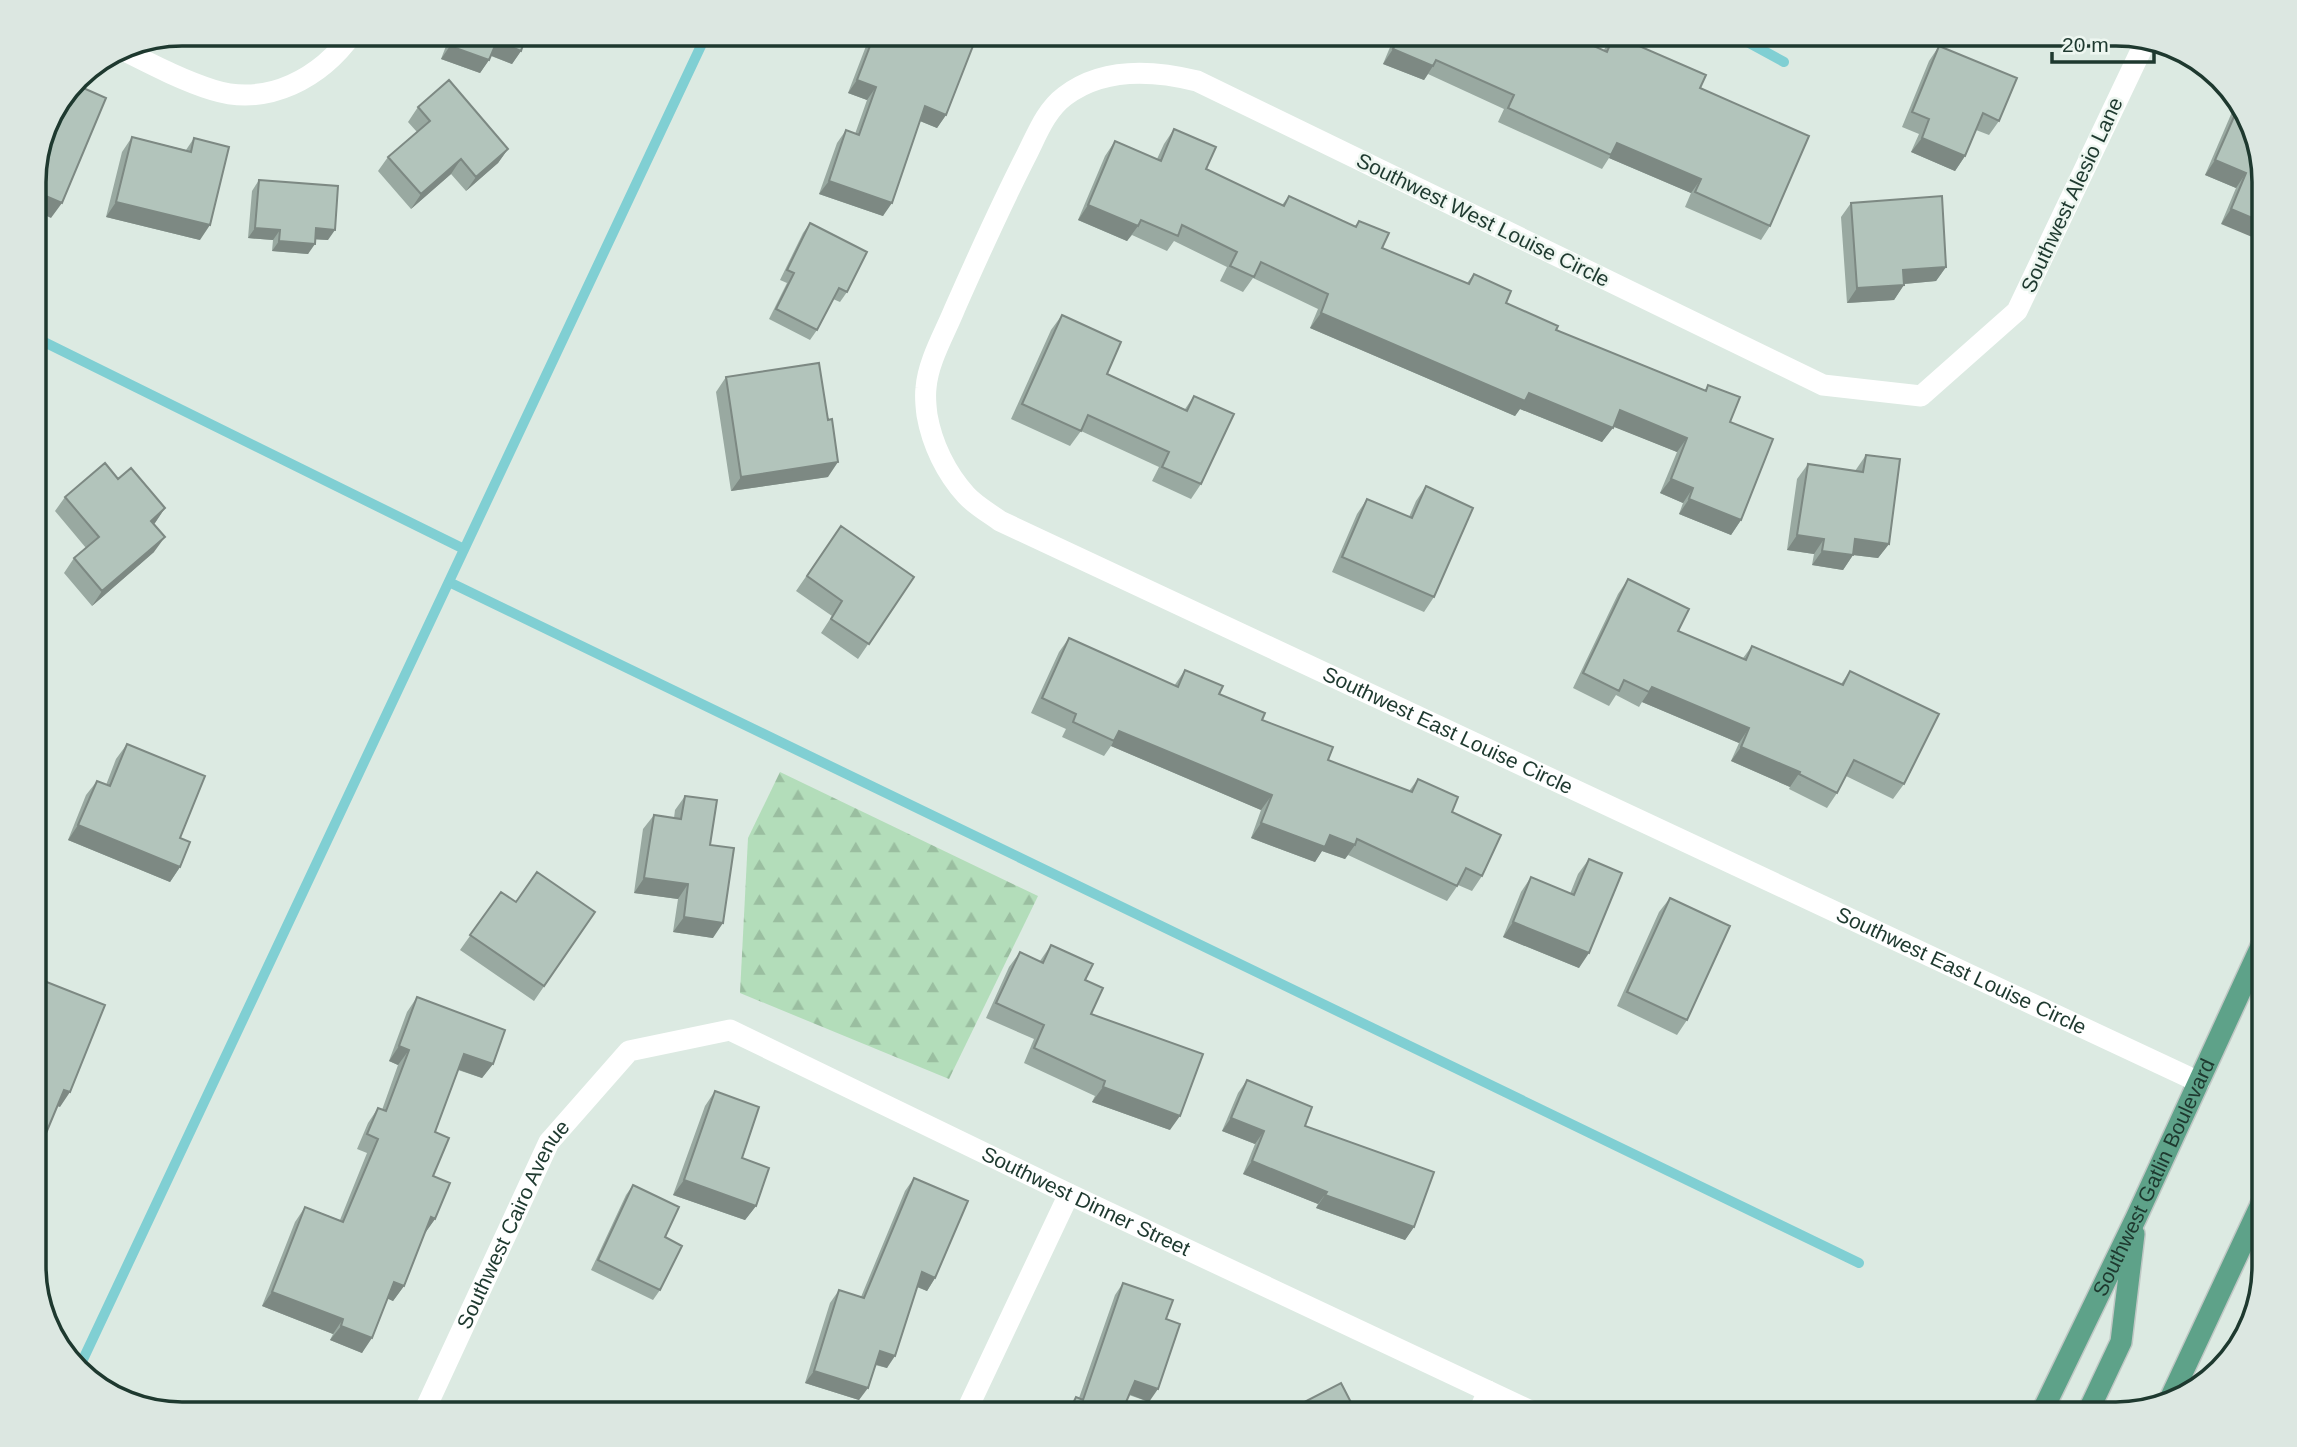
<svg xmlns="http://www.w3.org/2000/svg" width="2297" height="1447" viewBox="0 0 2297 1447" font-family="Arial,sans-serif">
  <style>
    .forest { fill: url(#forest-firs) }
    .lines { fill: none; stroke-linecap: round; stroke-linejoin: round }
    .stream { stroke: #80cfd3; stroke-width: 10 }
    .primary-casing { stroke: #c0c8c5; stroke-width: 24 }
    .street { stroke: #fff; stroke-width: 21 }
    .primary { stroke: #5ea289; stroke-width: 21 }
    .wall { fill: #99a9a1 }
    .shaded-wall { fill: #7d8983 }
    .building { fill: #b2c4bb; stroke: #7d8983; stroke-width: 2 }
    .labels { text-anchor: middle; stroke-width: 5; stroke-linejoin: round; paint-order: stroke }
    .street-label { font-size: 21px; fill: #1e392f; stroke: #edf6f0 }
    .rim { fill: none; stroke: #1e392f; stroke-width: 3.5 }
  </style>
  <defs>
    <pattern id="forest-firs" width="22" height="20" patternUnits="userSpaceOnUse" patternTransform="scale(1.75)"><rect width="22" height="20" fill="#b3ddba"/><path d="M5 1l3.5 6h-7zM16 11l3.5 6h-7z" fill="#9abea0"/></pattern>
  </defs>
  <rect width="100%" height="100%" fill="#dceae2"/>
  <path class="forest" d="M780,772L1038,896L949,1079L740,993L748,838Z"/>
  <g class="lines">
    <path class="stream" d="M1731,33L1784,62
      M34,337L464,549
      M449,582L1859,1263
      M79,1368L707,33"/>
    <defs>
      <g id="primary">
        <path d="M2170,1399L2264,1198"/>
        <path id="s3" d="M2041,1414L2136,1218L2264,940"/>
        <path d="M2087,1414L2121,1342L2134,1234"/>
      </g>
    </defs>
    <use href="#primary" class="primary-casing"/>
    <g class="street">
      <path id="s1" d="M2145,42L2017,311L1921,396L1823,385L1197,81C1153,70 1103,67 1065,96C1046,110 1037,134 1027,154C1001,205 978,256 955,308C945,333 928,361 926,388C925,396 926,407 927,415C932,444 946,473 966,495C975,505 989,513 1000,521L2199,1082"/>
      <path d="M119,48C149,63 181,80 213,90C268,107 321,78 353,33"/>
      <path id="s2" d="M423,1414L549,1142L629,1051L730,1030L1069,1194L1537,1414"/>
      <path d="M965,1414L1069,1194"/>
      <path d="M1478,1414L1488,1391"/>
    </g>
    <use href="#primary" class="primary"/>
  </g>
  <path class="wall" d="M451,33H527L521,51L512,64L491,56L489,60L480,73L441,59Z
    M871,33H978L946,115L937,128L920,121L883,216L819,194L837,143L846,130L855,134L867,100L848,93Z
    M1375,33H1565L1603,51L1614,35L1700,88L1770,226L1761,240L1685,207L1691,193L1609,158L1602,169L1498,122L1504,109L1428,74L1424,80L1383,64L1393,40Z
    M1939,46L1999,121L1989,135L1976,130L1965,156L1955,171L1911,152L1919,134L1902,127L1929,61Z
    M2238,101L2244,108L2264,181L2221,224L2236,188L2205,175L2235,105Z
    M418,107L508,149L498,163L466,191L451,174L411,209L378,171L388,157L417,132L408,122Z
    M1174,129L1206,169L1282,205L1289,196L1355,227L1359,221L1382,248L1467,283L1474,274L1506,303L1556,330L1705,390L1708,385L1730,422L1741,520L1731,535L1679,514L1683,503L1660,493L1677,452L1613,426L1602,442L1520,409L1515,416L1310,328L1318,309L1253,278L1243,292L1220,281L1227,267L1174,241L1167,251L1132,235L1127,241L1078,220L1105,156L1115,141L1157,159L1164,144Z
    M132,137L186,150L194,138L200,240L106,217L122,152Z
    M259,180L328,240L315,239L308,254L272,251L273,240L248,238L252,191Z
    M1851,203L1946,267L1936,281L1904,284L1894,300L1847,303L1841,217Z
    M810,223L847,292L840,302L833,299L817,330L810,340L769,319L787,283L780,280L803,233Z
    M1062,315L1107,374L1185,409L1194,396L1201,484L1191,499L1152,481L1159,467L1081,431L1070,446L1011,419L1051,330Z
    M726,377L828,477L731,491L716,392Z
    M1866,455L1889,544L1878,558L1853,555L1843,570L1812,565L1814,554L1787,550L1797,479L1808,464L1855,471Z
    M118,479L165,508L154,524V552L92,606L64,573L74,558L86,548L55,511L65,497Z
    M1426,486L1434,597L1424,612L1332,572L1357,514L1367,499L1409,517L1416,501Z
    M841,526L914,577L858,659L821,633L832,616L796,591Z
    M2264,564V576L2259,574Z
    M1628,579L1678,631L1743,658L1752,646L1841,684L1850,671L1904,784L1893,799L1846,776L1837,793L1827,808L1789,789L1790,787L1731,761L1739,743L1642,702L1639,707L1616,695L1609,706L1573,688L1618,594Z
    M1069,638L1174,686L1185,670L1219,694L1328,760L1409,791L1418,779L1452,812L1482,876L1472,891L1458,885L1447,901L1348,855L1345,859L1322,851L1315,862L1251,838L1261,810L1111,746L1104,756L1062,737L1066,729L1031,713L1059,652Z
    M127,744L180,838V867L170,882L68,840L86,795L97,781L106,785L116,759Z
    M685,796L710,845L713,938L673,932L678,899L634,893L643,829L654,815L674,818L675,810Z
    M1589,859L1579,968L1503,937L1521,892L1531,877L1570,894L1578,874Z
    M501,892L516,902L595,912L534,1001L460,950Z
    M1670,898L1687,1020L1677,1035L1617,1006L1659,912Z
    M1051,945L1085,980L1091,1014L1170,1130L1092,1102L1095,1096L1024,1063L1034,1039L986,1018L1009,967L1020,952L1040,961Z
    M417,997L493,1064L482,1078L458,1070L435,1132L433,1176L435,1219L425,1233L404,1286L393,1301L387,1298L362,1353L330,1340L333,1334L262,1306L295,1222L305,1207L340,1220L367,1153L357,1149L368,1123L378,1108L382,1110L398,1065L389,1061L407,1012Z
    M1247,1080L1305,1126L1414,1227L1405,1240L1316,1208L1318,1204L1243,1174L1255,1144L1222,1131L1238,1093Z
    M715,1091L742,1158L756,1206L745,1220L673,1195L705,1106Z
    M914,1178L935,1278L927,1291L917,1287L887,1368L875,1365L859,1400L805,1383L830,1303L839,1290L861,1297L905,1191Z
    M633,1185L665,1237L660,1290L653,1300L591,1270L626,1195Z
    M1123,1283L1166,1319L1149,1402L1129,1395L1121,1414H1065L1076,1397L1079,1398L1115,1295Z"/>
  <path class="shaded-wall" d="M1375,33H1397L1393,40Z
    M497,41L521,51L512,64L487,54Z
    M450,46L489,60L480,73L441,59Z
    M1393,49L1433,66L1424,80L1383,64Z
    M857,80L876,87L867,100L848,93Z
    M925,106L946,115L937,128L915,119Z
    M1922,138L1965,156L1955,171L1911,152Z
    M1617,143L1701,179L1691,193L1609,158Z
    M508,149L498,163L466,191L476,177Z
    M461,159L451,174L411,209L421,194Z
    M2215,160L2246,173L2236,188L2205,175Z
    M829,181L892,203L883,216L819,194Z
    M34,191L62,203L51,218L34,210Z
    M116,202L210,225L200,240L106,217Z
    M1088,205L1138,226L1127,241L1078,220Z
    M2231,209L2264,223V242L2221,224Z
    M255,228L280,230L273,240L248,238Z
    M316,228L335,230L328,240L309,239Z
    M279,241L315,244L308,254L272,251Z
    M1946,267L1936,281L1893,285L1903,270Z
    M1904,285L1894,300L1847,303L1857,288Z
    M1321,313L1529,393L1613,428L1602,442L1520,409L1515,416L1310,328Z
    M1620,410L1687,438L1677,452L1609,425Z
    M838,462L828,477L731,491L741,477Z
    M1671,479L1693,488L1683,503L1660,493Z
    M1689,499L1741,520L1731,535L1679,514Z
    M165,508L155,523L141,536L151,521Z
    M1797,535L1824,539L1814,554L1787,550Z
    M165,537L154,552L92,606L102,591Z
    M1855,539L1889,544L1878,558L1845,554Z
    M1822,551L1853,555L1843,570L1812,565Z
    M1652,687L1749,728L1739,743L1642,702Z
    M1119,731L1272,795L1261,810L1111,746Z
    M1741,747L1800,772L1790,787L1731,761Z
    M1261,823L1330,835L1355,845L1345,859L1322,851L1315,862L1251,838Z
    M78,825L180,867L170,882L68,840Z
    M644,878L688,884L678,899L634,893Z
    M684,917L723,923L713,938L673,932Z
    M1513,922L1589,953L1579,968L1503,937Z
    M399,1046L409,1050L398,1065L389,1061Z
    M464,1054L493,1064L482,1078L454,1068Z
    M1103,1087L1180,1116L1170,1130L1092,1102Z
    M64,1090L70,1092L60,1107L54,1105Z
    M1231,1118L1264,1131L1255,1144L1222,1131Z
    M1252,1161L1327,1192L1318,1204L1243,1174Z
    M684,1180L756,1206L745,1220L673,1195Z
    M1325,1195L1414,1227L1405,1240L1316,1208Z
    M431,1217L435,1219L425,1233Z
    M922,1272L935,1278L927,1291L913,1285Z
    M394,1282L404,1286L393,1301L384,1297Z
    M272,1292L343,1319L333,1334L262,1306Z
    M341,1326L372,1338L362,1353L330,1340Z
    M880,1351L895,1356L887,1368L871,1363Z
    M814,1371L868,1388L859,1400L805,1383Z
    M1135,1381L1158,1389L1149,1402L1126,1393Z"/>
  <path class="building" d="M455,33H527L521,51L497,41L489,60L450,46Z
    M875,33H978L946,115L925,106L892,203L829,181L846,130L859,135L876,87L857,80Z
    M1400,33H1565L1607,52L1614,35L1706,75L1700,88L1809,136L1770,226L1695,192L1701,179L1617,143L1611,155L1508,108L1514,95L1436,60L1433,66L1393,49Z
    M1939,46L2017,78L1999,121L1983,113L1965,156L1922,138L1929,119L1912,112Z
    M449,80L508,149L476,177L461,159L421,194L388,157L430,121L418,107Z
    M72,83L106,98L62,203L34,191V172L45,124Z
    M2240,103L2244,108L2264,181V223L2231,209L2246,173L2215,160Z
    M1174,129L1216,147L1206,169L1284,206L1289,196L1356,227L1359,221L1389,233L1382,248L1469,284L1474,274L1511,291L1506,303L1558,326L1556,330L1706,391L1708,385L1740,397L1730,422L1773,439L1741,520L1689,499L1693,488L1671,479L1687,438L1620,410L1613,428L1529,393L1525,401L1321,313L1328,294L1261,262L1254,277L1230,266L1237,252L1182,225L1178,236L1141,220L1138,226L1088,205L1115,141L1161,161Z
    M132,137L191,152L194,138L229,147L210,225L116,202Z
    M259,180L338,186L335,230L316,228L315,244L279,241L280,230L255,228Z
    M1942,196L1946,267L1903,270L1904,285L1857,288L1851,203Z
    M810,223L867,252L847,292L839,288L817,330L776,309L794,273L787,270Z
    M1062,315L1121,342L1107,374L1187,411L1194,396L1234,414L1201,484L1162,467L1169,452L1088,415L1081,431L1022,404Z
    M819,363L828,420L832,419L838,462L741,477L726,377Z
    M34,432L41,435L34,453Z
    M1866,455L1900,459L1889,544L1855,539L1853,555L1822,551L1824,539L1797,535L1808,464L1863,472Z
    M105,463L118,479L131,468L165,508L151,521L165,537L102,591L74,558L99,537L65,497Z
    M1426,486L1473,508L1434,597L1342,557L1367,499L1412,518Z
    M841,526L914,577L869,644L831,619L842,601L807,576Z
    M1628,579L1689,609L1678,631L1746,660L1752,646L1843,685L1850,671L1939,714L1904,784L1854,760L1837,793L1799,774L1800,772L1741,747L1749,728L1652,687L1649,692L1624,680L1619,691L1583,673Z
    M1069,638L1178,687L1185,670L1223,686L1219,694L1265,713L1262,720L1333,747L1328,760L1412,792L1418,779L1458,797L1452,812L1501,835L1482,876L1466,868L1457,886L1357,839L1355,845L1330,835L1325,847L1261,823L1272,795L1119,731L1114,741L1073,722L1076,714L1042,698Z
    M127,744L205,776L180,838L190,842L180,867L78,825L97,781L110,786Z
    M685,796L717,800L710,845L734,848L723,923L684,917L688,884L644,878L654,815L681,819Z
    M1589,859L1622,873L1589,953L1513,922L1531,877L1574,895Z
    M537,872L595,912L544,986L470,935L501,892L516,902Z
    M1670,898L1730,926L1687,1020L1627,992Z
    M1051,945L1093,964L1085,980L1103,988L1091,1014L1203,1054L1180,1116L1103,1087L1105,1081L1034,1048L1044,1025L996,1003L1020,952L1043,963Z
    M34,977L105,1005L70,1092L64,1090L34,1162Z
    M417,997L505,1030L493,1064L464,1054L435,1132L449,1138L433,1176L450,1183L435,1219L431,1217L404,1286L394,1282L372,1338L341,1326L343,1319L272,1292L305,1207L343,1222L378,1139L367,1134L378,1108L386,1111L409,1050L399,1046Z
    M1247,1080L1312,1107L1305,1126L1434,1172L1414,1227L1325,1195L1327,1192L1252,1161L1264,1131L1231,1118Z
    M715,1091L759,1107L742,1158L769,1168L756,1206L684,1180Z
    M914,1178L968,1201L935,1278L922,1272L895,1356L880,1351L868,1388L814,1371L839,1290L864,1298Z
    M633,1185L679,1207L665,1237L682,1246L660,1290L598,1260Z
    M1123,1283L1173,1300L1166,1319L1180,1324L1158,1389L1135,1381L1121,1414H1068L1076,1397L1083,1400Z
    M1341,1383L1357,1414H1284L1283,1413Z"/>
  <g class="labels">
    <g class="street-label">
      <text transform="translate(2072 195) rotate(-65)" y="7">Southwest Alesio Lane</text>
      <text transform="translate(1483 220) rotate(26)" y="7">Southwest West Louise Circle</text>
      <text dy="7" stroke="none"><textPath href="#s1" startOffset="2338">Southwest East Louise Circle</textPath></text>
      <text dy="7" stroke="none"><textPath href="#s1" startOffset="2905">Southwest East Louise Circle</textPath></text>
      <text dy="7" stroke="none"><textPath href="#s3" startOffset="262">Southwest Gatlin Boulevard</textPath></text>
      <text dy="7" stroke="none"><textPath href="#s2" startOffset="919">Southwest Dinner Street</textPath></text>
      <text dy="7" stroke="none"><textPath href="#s2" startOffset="210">Southwest Cairo Avenue</textPath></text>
    </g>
  </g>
  <path d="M0 0H2297V1447H0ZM182 46H2116A136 136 0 0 1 2252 182V1266A136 136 0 0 1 2116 1402H182A136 136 0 0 1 46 1266V182A136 136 0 0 1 182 46Z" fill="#dce7e1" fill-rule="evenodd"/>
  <path class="rim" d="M182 46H2116A136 136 0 0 1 2252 182V1266A136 136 0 0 1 2116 1402H182A136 136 0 0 1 46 1266V182A136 136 0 0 1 182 46Z"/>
  <path d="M2052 52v10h102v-10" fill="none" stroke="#1e392f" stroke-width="3.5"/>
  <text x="2062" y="52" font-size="21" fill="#1e392f" stroke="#edf6f0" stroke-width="5" paint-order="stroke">20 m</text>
</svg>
